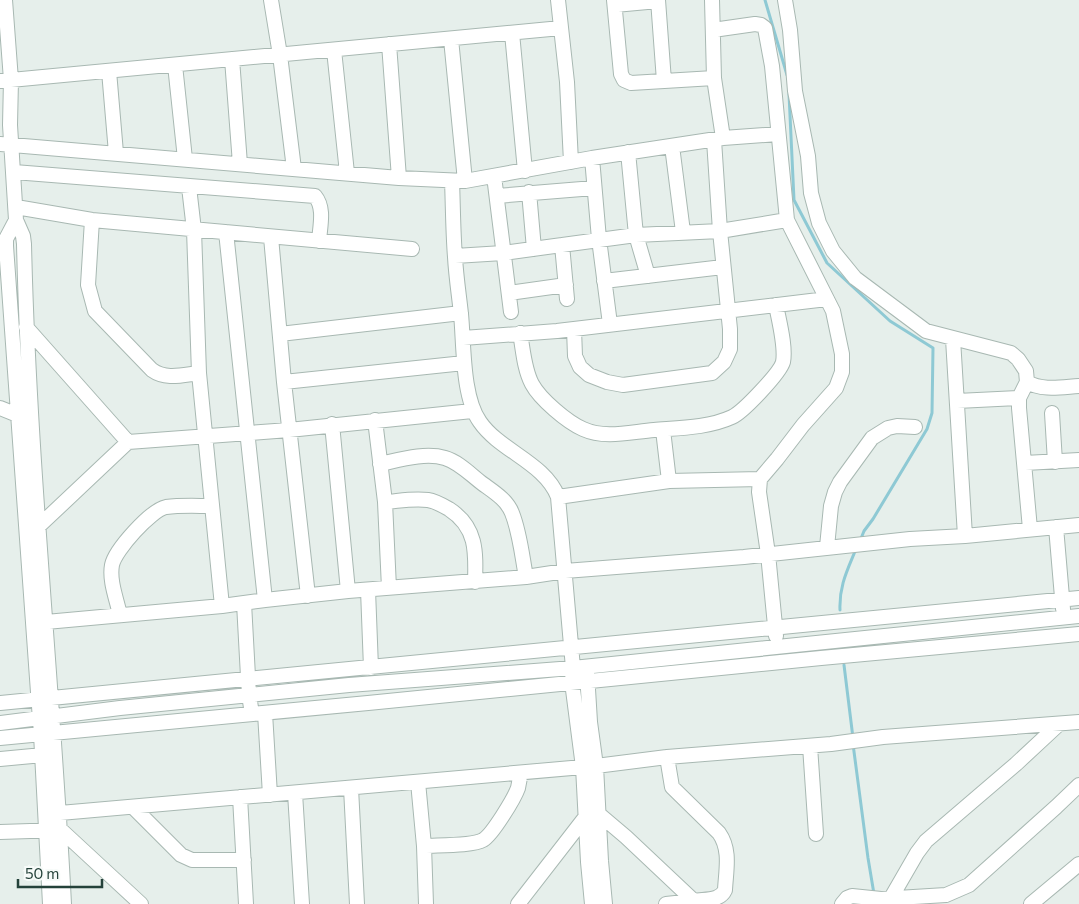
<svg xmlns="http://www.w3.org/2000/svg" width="1079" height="904" viewBox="0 0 1079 904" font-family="Commissioner,sans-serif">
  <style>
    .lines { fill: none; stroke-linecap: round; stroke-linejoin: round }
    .stream { stroke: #8ec9d4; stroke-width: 3 }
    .minor-casing { stroke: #a8b8b2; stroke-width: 16 }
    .minor { stroke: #fff; stroke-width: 14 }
  </style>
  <rect width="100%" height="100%" fill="#e6efeb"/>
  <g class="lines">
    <path class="stream" d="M765,0L787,75
      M789,94L794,200L827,263L890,321L933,348L932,413L927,429L873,519L864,531L860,541
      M840,610C839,586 847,571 856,549
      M844,665L853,738
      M853,744L868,858L874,894"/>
    <defs>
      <path id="minor" d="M5,0L11,80L10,125L16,220L23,236L24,244C29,464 53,684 64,904
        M271,0L280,55L294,169
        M558,0L567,82L571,162
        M614,0L621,74L624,80L631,83L714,78
        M658,0L664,81
        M712,0L714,78L723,138
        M785,0L790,30L795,91L808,156L811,193L819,223L833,251L855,278L926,331L1011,353L1018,359L1026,371L1027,382C1042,391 1062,387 1079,386
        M615,5L658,1
        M713,30L755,24L761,25L765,28L772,66L787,220L833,311L842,354V372L836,388L803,425L777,459L760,479L759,492L768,554L776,636
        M512,33L525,171
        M451,39L465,181
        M389,44L399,178
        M334,50L347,173
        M232,59L240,164
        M175,65L185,159
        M109,71L116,153
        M0,81L561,28
        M0,144L399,178L465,181L592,158L723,138L778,134
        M672,146L683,232
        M628,152L636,235L648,276
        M592,158L599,239L610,324
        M14,172L315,196C325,208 320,226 319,241
        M494,176L511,312
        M452,181C453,206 453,232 455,257C456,276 459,295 461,314C464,344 462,397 480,422C500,451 545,463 558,497L573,668L572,682L583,767L588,862L592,904
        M189,187L194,230L199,373L222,606
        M529,192L534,249
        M497,196L594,188
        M16,207L92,220L412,249
        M16,220L6,239V246L41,734L50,904
        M92,220L88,285L95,311L152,370C166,380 182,375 199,373
        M226,232L265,600
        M271,237L284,382L308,596
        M562,245L567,299
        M455,256L503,253L636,235L720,231L787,220
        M604,281L723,267
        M509,293L566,285
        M26,327L128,442
        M574,329L575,356L580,367L589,375L607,382L623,385L712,373L724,362L730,349V329L720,231L714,140
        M520,333C523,349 524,369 532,384C540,399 567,422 583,429C605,439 630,432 654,430C679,428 708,428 732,417C743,412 780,373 783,362C786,347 779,321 776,305
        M280,334L461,313
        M463,338L557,331L827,299
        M953,339L965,536
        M284,382L464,363
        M1027,382L1019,398V408L1030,529
        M957,401L1019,398
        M0,408L25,418
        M1052,413L1055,462
        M375,420L385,502L389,588
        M332,424L348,591
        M663,430L669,481
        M1025,463L1079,460
        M380,464C399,460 425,452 445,458C459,462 471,475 483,484C494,492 507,500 512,513C520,533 522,556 526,577
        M558,497L669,481L760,479
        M385,502C399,501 413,498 428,500C435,501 442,505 449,509C477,527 476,552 475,582
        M34,526L40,525L128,442L289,430L472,411
        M1056,527L1063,609
        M827,547L831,506L835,492L840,482L872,438L888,428L897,426L915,427
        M368,590L371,668
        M244,603L249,695L252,714
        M120,615C117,600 109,581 112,565C115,550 151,510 166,507C181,505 197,506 212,506
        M46,622L222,606L265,600L348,591L526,577L565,571L744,557L910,539L965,536L1079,525
        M587,673L590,722L596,766L601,861L605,904
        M0,703L1079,598
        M265,713L270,795
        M0,723L120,708L349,685L573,668L1079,616
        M0,738L368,703L821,658L1079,634
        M810,746L816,834
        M667,757L672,787L719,833C731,850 726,870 725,890C720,901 706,899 694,901
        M0,759L43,755
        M596,766L667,757L831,744L883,737L1079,722
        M418,782L424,846L426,904
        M351,788L357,904
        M295,793L302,904
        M240,797L246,904
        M133,807L181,855L192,860H244
        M60,813L583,767
        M600,815L626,837L694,901L666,904
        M0,832L61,830L141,904
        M424,846C437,845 473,846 483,840C492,835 514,799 518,788C519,784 520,778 520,773
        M891,898L917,853L926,841L1016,764L1059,724
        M518,904L587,815
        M842,904L847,898L852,896L881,899L946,895L969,885L1056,807L1079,785
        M1031,904L1079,864"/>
    </defs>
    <use href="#minor" class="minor-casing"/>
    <use href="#minor" class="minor"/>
  </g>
  <path d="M18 879v8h84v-8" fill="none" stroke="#24423a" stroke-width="2.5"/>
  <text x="25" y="879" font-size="15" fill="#24423a" stroke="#f7fbf9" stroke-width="4" paint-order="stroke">50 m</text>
</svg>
